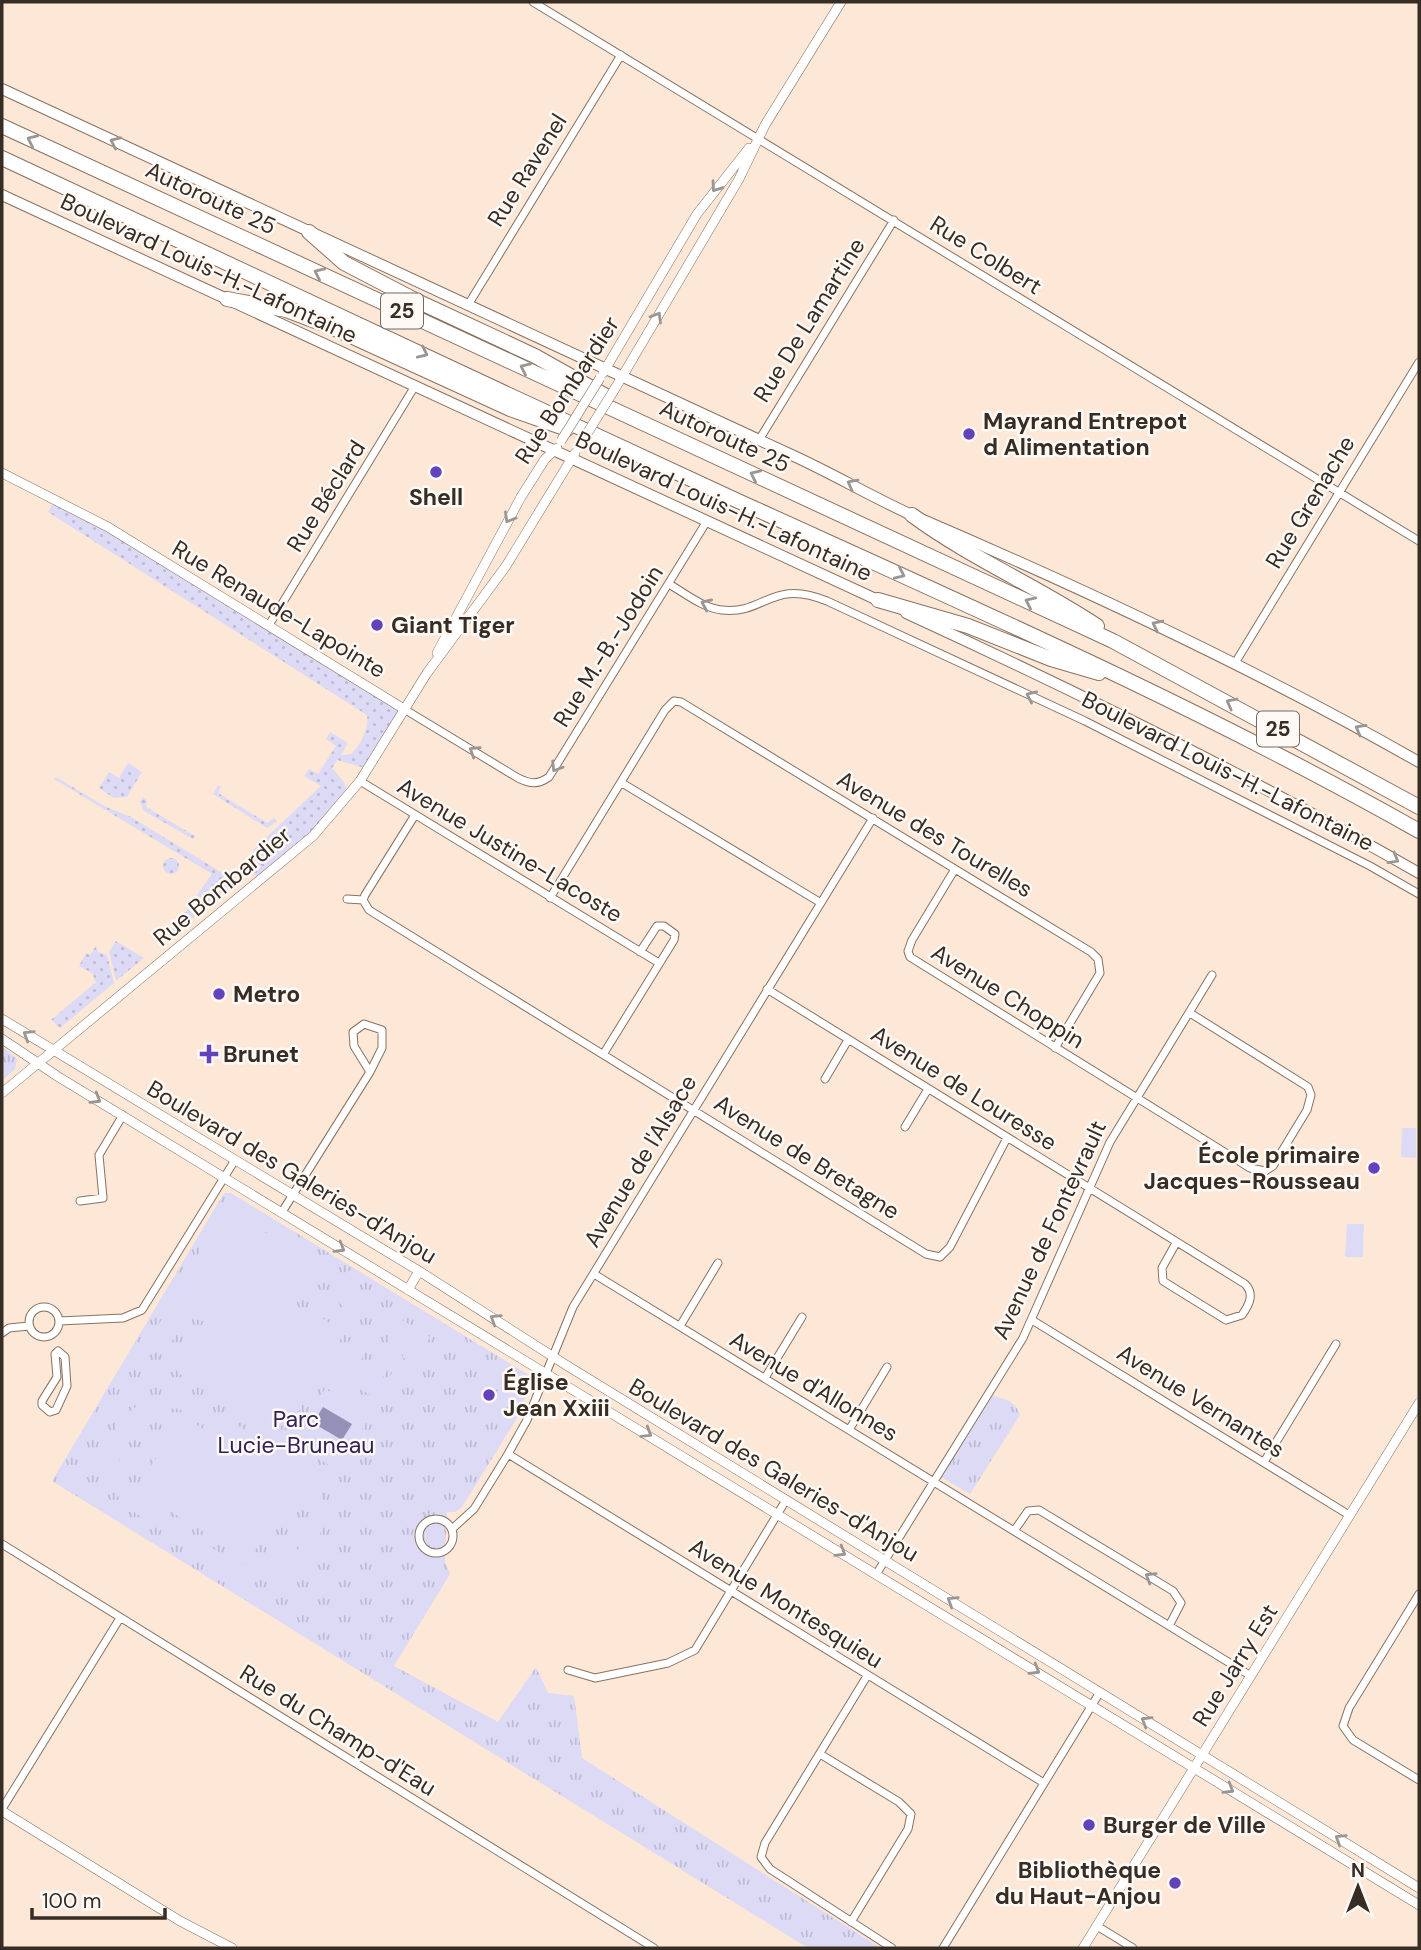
<svg xmlns="http://www.w3.org/2000/svg" width="1421" height="1950" viewBox="0 0 1421 1950" font-family="'DM Sans',sans-serif">
  <style>
    .grass { fill: url(#grass-dots) }
    .park { fill: url(#park-tufts) }
    .pitch { fill: #dddaf6; fill-rule: evenodd }
    .water { fill: #9590b8 }
    .lines { fill: none; stroke-linecap: round; stroke-linejoin: round }
    .minor-casing { stroke: #897260; stroke-width: 9 }
    .tertiary-casing { stroke: #897260; stroke-width: 10 }
    .secondary-casing { stroke: #897260; stroke-width: 12 }
    .motorway-casing { stroke: #897260; stroke-width: 16 }
    .minor { stroke: #fff; stroke-width: 7 }
    .tertiary { stroke: #fff; stroke-width: 9 }
    .secondary { stroke: #fff; stroke-width: 10 }
    .motorway { stroke: #fff; stroke-width: 14 }
    .tertiary-bridge-casing { stroke: #897260; stroke-width: 10; stroke-linecap: butt }
    .tertiary-bridge { stroke: #fff; stroke-width: 9 }
    .oneway { stroke: #9a9692 }
    .poi-dot { fill: #6343bb; stroke: #fef9f5; stroke-width: 2.5 }
    .labels { text-anchor: middle; stroke-width: 5; stroke-linejoin: round; paint-order: stroke }
    .shield { fill: #fef9f5; stroke: #726a63; stroke-width: 2 }
    .shield-label { font-size: 21px; font-weight: bold; fill: #362d25 }
    .street-label { font-size: 23px; fill: #362d25; stroke: #fef9f5 }
    .poi-label { font-size: 23px; font-weight: bold; fill: #362d25; stroke: #fef9f5; text-anchor: start }
    .park-label { font-size: 23px; fill: #2e2256; stroke: #fef9f5 }
  </style>
  <defs>
    <pattern id="grass-dots" width="8" height="8" patternUnits="userSpaceOnUse" patternTransform="scale(1.75)"><rect width="8" height="8" fill="#dddaf6"/><path d="M2 2h.1M6 6h.1" fill="none" stroke="#bebbd3" stroke-width="1.8" stroke-linecap="round"/></pattern>
    <pattern id="park-tufts" width="24" height="20" patternUnits="userSpaceOnUse" patternTransform="scale(1.75)"><rect width="24" height="20" fill="#dddaf6"/><path d="M3 7l-1-3M5 7V3M7 7l1-3M15 17l-1-3M17 17v-4M19 17l1-3" fill="none" stroke="#bebbd3"/></pattern>
  </defs>
  <rect width="100%" height="100%" fill="#fde8d8"/>
  <path class="grass" d="M55,499L404,709L368,769L337,760L332,768L344,782L349,795L313,836L261,879L243,866L255,848L321,786L304,776L309,769L318,774L336,746L326,739L330,732L348,743L341,755L351,754C361,744 369,729 367,715L48,512Z
    M128,763L142,772L127,797L114,798L99,788L109,772L119,778Z
    M56,777L106,807L131,817L224,874L231,886L205,906L197,895L212,874L54,779Z
    M218,785L221,787L218,793L267,823L274,818L277,821L267,828L213,794Z
    M143,797L147,800L146,807L195,836L193,839L144,811L140,802Z
    M163 866a8 8 0 1 1 16 0a8 8 0 1 1-16 0Z
    M189,907L198,914L170,936V932Z
    M116,941L144,958L116,981L109,952Z
    M96,946L98,952L107,955L114,983L60,1028L51,1020L96,982L92,973L79,966L86,953L90,955Z"/>
  <path class="park" d="M2,1046L17,1059L15,1069L4,1079Z
    M1342 1183a9 9 0 1 1 18 0a9 9 0 1 1-18 0Z
    M224,1193H231L532,1377L519,1415L462,1507L455,1512H447L445,1562L450,1574L394,1666L498,1722L536,1667L548,1693L574,1696L582,1758L881,1948H808L52,1481Z
    M987,1394C1002,1399 1014,1398 1020,1415L970,1494L939,1476Z"/>
  <path class="pitch" d="M1402,1128H1416V1158L1401,1157Z
    M238,1206L257,1219L254,1225L322,1268L310,1287L286,1308L316,1314L344,1333L291,1424L265,1429L177,1372L193,1346L218,1324L189,1318L167,1306L209,1236L203,1231L216,1211Z
    M1347,1224H1364L1363,1257H1345Z
    M347,1270L353,1273L334,1304L328,1301Z
    M349,1287L361,1294L350,1311L339,1303Z
    M168,1309L185,1319L166,1351L149,1340Z
    M402,1320L414,1327L397,1354L385,1347Z
    M418,1330L430,1337L414,1365L402,1357Z
    M348,1341L366,1352L347,1382L330,1372Z
    M376,1362L388,1369L372,1396L360,1389Z
    M393,1371L405,1379L389,1406L377,1399Z
    M325,1389L370,1416L344,1461L337,1457L331,1466L298,1446L308,1430L302,1426Z
    M175,1396C203,1401 302,1461 316,1486C340,1531 299,1590 247,1578C214,1570 159,1528 128,1508C85,1466 113,1395 175,1396ZM179,1409L192,1414C217,1430 283,1463 299,1484C310,1498 314,1517 307,1535C298,1556 274,1571 251,1566C226,1562 165,1516 140,1501C97,1468 126,1403 179,1409Z
    M182,1416L295,1486L249,1560L136,1490Z"/>
  <path class="water" d="M323,1407L352,1424L342,1440L313,1423Z"/>
  <g class="lines">
    <defs>
      <path id="minor" d="M533,2L1419,541
        M468,305L621,55
        M759,440L894,220
        M669,584C686,594 703,608 722,610C765,615 771,578 827,601L1085,721L1370,866L1419,894
        M269,625L415,386
        M1235,663L1419,362
        M404,709L518,778C530,784 538,785 549,777L707,521
        M360,781L659,963
        M622,783L821,903
        M415,815L365,895L363,900L369,910L926,1254L940,1257L950,1247L1007,1138
        M955,869L912,940L908,951L910,957L1250,1168L1265,1171L1273,1166L1307,1110L1311,1095L1308,1087L1190,1013
        M550,898L665,710L674,701L681,702L1091,952L1098,959L1100,973L1055,1048
        M347,899L363,900
        M767,989L1245,1284C1255,1294 1249,1305 1242,1315L1226,1320L1163,1281L1162,1268L1176,1243
        M604,1053L674,940L675,934L664,926H657L640,952
        M825,1079L848,1040
        M905,1127L928,1089
        M80,1201L103,1198L99,1155L123,1115
        M282,1212L370,1072L382,1048V1030L364,1024L353,1032L354,1046L370,1072
        M594,1274L1251,1676
        M29 1322a15 15 0 1 1 30 0a15 15 0 1 1-30 0Z
        M1032,1320L1349,1515
        M59,1321L123,1318L142,1310L235,1160
        M680,1326L718,1263
        M2,1333L9,1328L29,1326
        M58,1351L65,1357L67,1386L56,1410L50,1412L42,1405V1401L57,1377L55,1354Z
        M765,1378L802,1317
        M849,1430L887,1367
        M508,1454L1044,1783
        M1264,1462L1336,1344
        M419 1536a17 17 0 1 1 34 0a17 17 0 1 1-34 0Z
        M452,1529L474,1509L508,1454L527,1420L573,1307L873,818
        M1014,1531L1028,1511L1039,1510L1173,1591L1181,1603L1169,1626
        M2,1544L654,1948
        M877,1573L1023,1338L1110,1142L1212,975
        M1419,1594L1349,1708L1343,1726L1353,1740L1419,1780
        M568,1670L595,1678L668,1663L695,1650L786,1500
        M867,1676L765,1843L761,1857L770,1869L892,1948
        M820,1754L899,1802L911,1814L908,1829L851,1922
        M2,1809L120,1618
        M1097,1926L1133,1948
        M943,1948L1100,1692"/>
      <path id="tertiary" d="M603,373L697,214L749,148
        M616,387L739,179L765,125L841,2
        M2,473L108,527L404,709
        M437,653L521,497L545,459L557,448
        M2,1019L419,1271L566,1365L1419,1888
        M2,1039L57,1076L1419,1905
        M2,1093L313,836L360,781L427,673L506,566L575,453
        M408,1290L419,1271
        M2,1811L180,1921L232,1948
        M1083,1948L1419,1403"/>
      <path id="secondary" d="M2,89L796,457C835,475 874,498 914,516C1087,590 1256,669 1419,762
        M2,195L882,602
        M906,613C1080,693 1253,778 1419,873"/>
      <path id="motorway" d="M2,126L1113,641L1419,807
        M2,158C247,272 492,388 738,501C969,606 1198,706 1419,831
        M309,232L344,263L417,301L535,356L606,396
        M227,299L286,310L331,327L510,409L567,429
        M912,515C970,558 1037,586 1097,626
        M878,600L968,626L1051,659L1099,673"/>
    </defs>
    <use href="#minor" class="minor-casing"/>
    <use href="#tertiary" class="tertiary-casing"/>
    <use href="#secondary" class="secondary-casing"/>
    <use href="#motorway" class="motorway-casing"/>
    <use href="#minor" class="minor"/>
    <use href="#tertiary" class="tertiary"/>
    <use href="#secondary" class="secondary"/>
    <use href="#motorway" class="motorway"/>
    <defs>
      <path id="tertiary-bridge" d="M561,441L600,378
        M578,448L616,387"/>
    </defs>
    <use href="#tertiary-bridge" class="tertiary-bridge-casing"/>
    <use href="#tertiary-bridge" class="tertiary-bridge"/>
  </g>
  <defs><path id="oneway-chevron" d="M-2-3.5L2.5 0L-2 3.5" fill="none" stroke-width="1.6" stroke-linecap="round" stroke-linejoin="round" transform="scale(1.75)"/></defs>
  <g class="oneway">
    <use href="#oneway-chevron" transform="translate(32 140) rotate(-155)"/>
    <use href="#oneway-chevron" transform="translate(115 142) rotate(-155)"/>
    <use href="#oneway-chevron" transform="translate(716 187) rotate(125)"/>
    <use href="#oneway-chevron" transform="translate(319 273) rotate(-155)"/>
    <use href="#oneway-chevron" transform="translate(657 317) rotate(-59)"/>
    <use href="#oneway-chevron" transform="translate(423 353) rotate(25)"/>
    <use href="#oneway-chevron" transform="translate(525 368) rotate(-155)"/>
    <use href="#oneway-chevron" transform="translate(755 475) rotate(-155)"/>
    <use href="#oneway-chevron" transform="translate(852 484) rotate(-152)"/>
    <use href="#oneway-chevron" transform="translate(509 518) rotate(120)"/>
    <use href="#oneway-chevron" transform="translate(900 574) rotate(25)"/>
    <use href="#oneway-chevron" transform="translate(1030 602) rotate(-155)"/>
    <use href="#oneway-chevron" transform="translate(706 604) rotate(-156)"/>
    <use href="#oneway-chevron" transform="translate(1157 625) rotate(-154)"/>
    <use href="#oneway-chevron" transform="translate(1031 696) rotate(-155)"/>
    <use href="#oneway-chevron" transform="translate(1231 703) rotate(-152)"/>
    <use href="#oneway-chevron" transform="translate(1360 729) rotate(-151)"/>
    <use href="#oneway-chevron" transform="translate(474 751) rotate(-148)"/>
    <use href="#oneway-chevron" transform="translate(556 767) rotate(122)"/>
    <use href="#oneway-chevron" transform="translate(1394 859) rotate(30)"/>
    <use href="#oneway-chevron" transform="translate(28 1035) rotate(-148)"/>
    <use href="#oneway-chevron" transform="translate(96 1099) rotate(31)"/>
    <use href="#oneway-chevron" transform="translate(340 1248) rotate(31)"/>
    <use href="#oneway-chevron" transform="translate(495 1319) rotate(-148)"/>
    <use href="#oneway-chevron" transform="translate(647 1433) rotate(32)"/>
    <use href="#oneway-chevron" transform="translate(841 1552) rotate(31)"/>
    <use href="#oneway-chevron" transform="translate(1150 1577) rotate(-149)"/>
    <use href="#oneway-chevron" transform="translate(952 1601) rotate(-148)"/>
    <use href="#oneway-chevron" transform="translate(1035 1670) rotate(31)"/>
    <use href="#oneway-chevron" transform="translate(1146 1721) rotate(-149)"/>
    <use href="#oneway-chevron" transform="translate(1229 1789) rotate(31)"/>
    <use href="#oneway-chevron" transform="translate(1340 1839) rotate(-148)"/>
  </g>
  <g class="poi-dot">
    <circle cx="969" cy="434" r="7"/>
    <circle cx="436" cy="472" r="7"/>
    <circle cx="377" cy="625" r="7"/>
    <circle cx="219" cy="994" r="7"/>
    <path d="M205.5 1043.5h7v7h7v7h-7v7h-7v-7h-7v-7h7z"/>
    <circle cx="1374" cy="1168" r="7"/>
    <circle cx="489" cy="1395" r="7"/>
    <circle cx="1089" cy="1825" r="7"/>
    <circle cx="1175" cy="1883" r="7"/>
  </g>
  <g class="labels">
    <g class="shield">
      <rect x="381" y="293.5" width="42" height="35" rx="5"/>
      <rect x="1257" y="711.5" width="42" height="35" rx="5"/>
    </g>
    <g class="shield-label">
      <text x="402" y="318">25</text>
      <text x="1278" y="736">25</text>
    </g>
    <g class="street-label">
      <text transform="translate(527 170) rotate(-58)" y="8">Rue Ravenel</text>
      <text transform="translate(211 198) rotate(25)" y="8">Autoroute 25</text>
      <text transform="translate(986 255) rotate(32)" y="8">Rue Colbert</text>
      <text transform="translate(209 268) rotate(25)" y="8">Boulevard Louis-H.-Lafontaine</text>
      <text transform="translate(809 320) rotate(-58)" y="8">Rue De Lamartine</text>
      <text transform="translate(567 390) rotate(-57)" y="8">Rue Bombardier</text>
      <text transform="translate(725 436) rotate(25)" y="8">Autoroute 25</text>
      <text transform="translate(326 496) rotate(-58)" y="8">Rue Béclard</text>
      <text transform="translate(1310 502) rotate(-59)" y="8">Rue Grenache</text>
      <text transform="translate(724 506) rotate(25)" y="8">Boulevard Louis-H.-Lafontaine</text>
      <text transform="translate(279 609) rotate(31)" y="8">Rue Renaude-Lapointe</text>
      <text transform="translate(608 646) rotate(-58)" y="8">Rue M.-B.-Jodoin</text>
      <text transform="translate(1228 771) rotate(27)" y="8">Boulevard Louis-H.-Lafontaine</text>
      <text transform="translate(935 834) rotate(31)" y="8">Avenue des Tourelles</text>
      <text transform="translate(510 850) rotate(31)" y="8">Avenue Justine-Lacoste</text>
      <text transform="translate(222 886) rotate(-40)" y="8">Rue Bombardier</text>
      <text transform="translate(1008 996) rotate(32)" y="8">Avenue Choppin</text>
      <text transform="translate(964 1088) rotate(32)" y="8">Avenue de Louresse</text>
      <text transform="translate(807 1157) rotate(32)" y="8">Avenue de Bretagne</text>
      <text transform="translate(640 1161) rotate(-59)" y="8">Avenue de l'Alsace</text>
      <text transform="translate(292 1172) rotate(31)" y="8">Boulevard des Galeries-d'Anjou</text>
      <text transform="translate(1049 1230) rotate(-65)" y="8">Avenue de Fontevrault</text>
      <text transform="translate(814 1386) rotate(31)" y="8">Avenue d'Allonnes</text>
      <text transform="translate(1201 1401) rotate(32)" y="8">Avenue Vernantes</text>
      <text transform="translate(774 1470) rotate(31)" y="8">Boulevard des Galeries-d'Anjou</text>
      <text transform="translate(786 1603) rotate(32)" y="8">Avenue Montesquieu</text>
      <text transform="translate(1235 1665) rotate(-58)" y="8">Rue Jarry Est</text>
      <text transform="translate(338 1730) rotate(32)" y="8">Rue du Champ-d'Eau</text>
    </g>
    <g class="poi-label">
      <text x="983" y="429">Mayrand Entrepot<tspan x="983" dy="26">d Alimentation</tspan></text>
      <text x="436" y="505" text-anchor="middle">Shell</text>
      <text x="391" y="633">Giant Tiger</text>
      <text x="233" y="1002">Metro</text>
      <text x="223" y="1062">Brunet</text>
      <text x="1360" y="1163" text-anchor="end">École primaire<tspan x="1360" dy="26">Jacques-Rousseau</tspan></text>
      <text x="503" y="1390">Église<tspan x="503" dy="26">Jean Xxiii</tspan></text>
      <text x="1103" y="1833">Burger de Ville</text>
      <text x="1161" y="1878" text-anchor="end">Bibliothèque<tspan x="1161" dy="26">du Haut-Anjou</tspan></text>
    </g>
    <g class="park-label">
      <text x="296" y="1427">Parc<tspan x="296" dy="26">Lucie-Bruneau</tspan></text>
    </g>
  </g>
  <rect width="1421" height="1950" fill="none" stroke="#362d25" stroke-width="7"/>
  <g transform="translate(1358 1887)" stroke="#fef9f5" stroke-width="5" paint-order="stroke">
  <path d="M0-5L12 26L0 18L-12 26Z" fill="#362d25"/>
  <text y="-10" font-size="19" font-weight="bold" text-anchor="middle" fill="#362d25">N</text>
  </g>
  <path d="M32 1908v10h133v-10" fill="none" stroke="#362d25" stroke-width="3.5"/>
  <text x="42" y="1908" font-size="21" fill="#362d25" stroke="#fef9f5" stroke-width="5" paint-order="stroke">100 m</text>
</svg>
